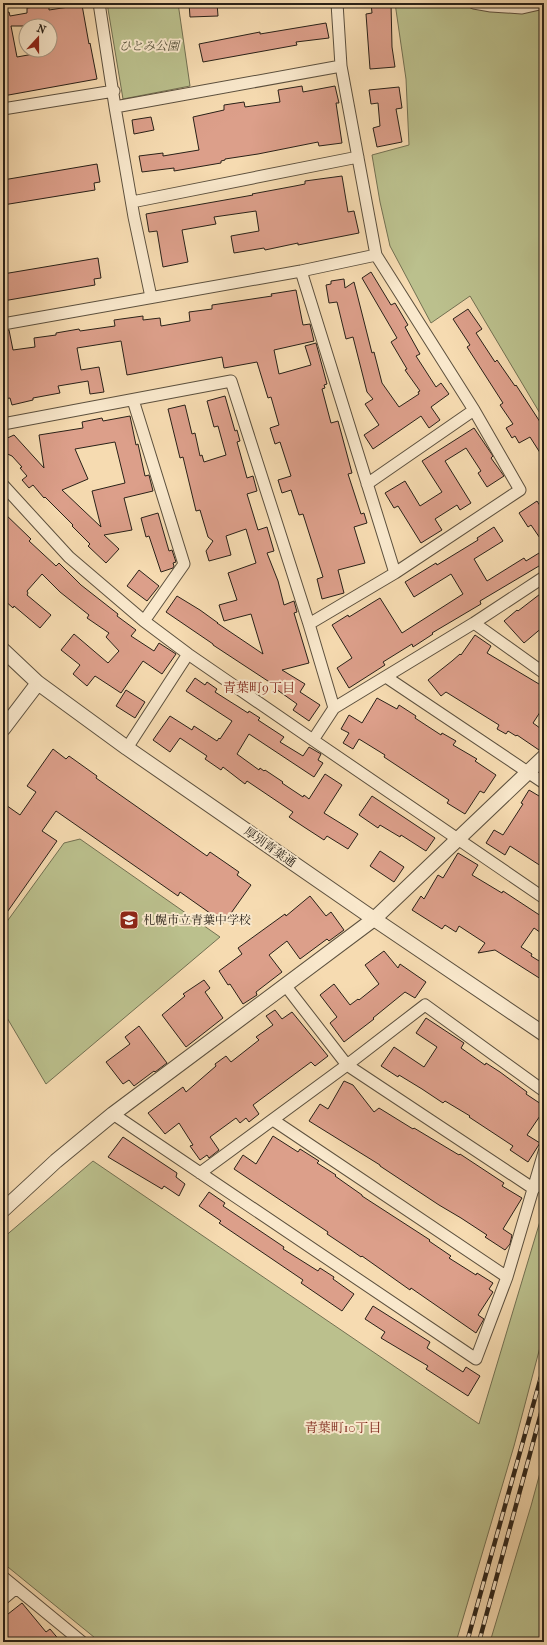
<svg xmlns="http://www.w3.org/2000/svg" width="547" height="1645" viewBox="0 0 547 1645" font-family="'IM FELL French Canon','Noto Serif JP',serif">
  <style>
    .green { fill: #bbc08d; stroke: #727052 }
    .building { fill: #dc9f8a; stroke: #292118; fill-rule: evenodd }
    .lines { fill: none; stroke-linecap: round; stroke-linejoin: round }
    .minor-casing { stroke: #5c503e; stroke-width: 13 }
    .tertiary-casing { stroke: #5c503e; stroke-width: 16 }
    .minor { stroke: #f9e8cc; stroke-width: 11 }
    .tertiary { stroke: #f9e8cc; stroke-width: 14 }
    .rail-casing { stroke: #292118; stroke-width: 4.5 }
    .rail { stroke: #f9e8cc; stroke-width: 3; stroke-dasharray: 9; stroke-linecap: butt }
    .labels { text-anchor: middle; stroke-width: 4; stroke-linejoin: round; paint-order: stroke }
    .park-label { font-size: 12px; font-style: italic; fill: #55513b; stroke: #f9e8cc }
    .street-label { font-size: 12px; fill: #292118; stroke: #f9e8cc }
    .poi-label { font-size: 12px; fill: #292118; stroke: #f9e8cc; text-anchor: start }
    .neighbourhood-label { font-size: 13px; fill: #7a1f14; stroke: #f9e8cc }
  </style>
  <rect width="100%" height="100%" fill="#f6dbb1"/>
  <filter id="stains"><feTurbulence type="fractalNoise" baseFrequency=".005" numOctaves="4"/><feColorMatrix values="0 0 0 0 .2 0 0 0 0 .09 0 0 0 0 .02 0 0 0 .5 -.17"/></filter>
  <radialGradient id="worn" r=".72"><stop offset=".6" stop-color="#630" stop-opacity="0"/><stop offset="1" stop-color="#630" stop-opacity=".3"/></radialGradient>
  <path class="green" d="M107,3H178L190,86L123,99Z
    M395,3H544V420L470,296L431,323L390,246L380,202L372,155L409,145L406,79Z
    M80,839L220,937L46,1084L3,1011V927L64,843Z
    M93,1161L479,1424L544,1208V1332L514,1446L456,1642H100L3,1563V1238Z
    M544,1458V1642H490L531,1506Z"/>
  <path class="building" d="M189,3H217L218,16L190,17Z
    M371,3H391L392,47L395,67L370,69L366,14L372,13Z
    M49,5V10L82,5L89,44L90,43L97,79L3,96V13L9,12L10,16L27,13V8ZM11,26H50V51L17,57Z
    M326,23L329,38L296,42L297,45L203,62L199,44L260,32V34Z
    M302,86L303,92L335,86L339,103H336L342,143L319,146L318,142L258,154L225,159V160L221,161V163L174,171V168L142,172L139,156L163,153V156L199,150L193,117L224,110V105L244,102L245,107L280,102L278,90Z
    M399,87L402,108L396,109L402,142L377,147L373,128L380,126L378,103L371,104L369,90Z
    M151,117L154,130L134,134L132,120Z
    M97,164L100,182L94,183L95,190L3,205V180Z
    M342,176L348,212L354,211L359,233L298,245V243L265,250L264,248L234,253L231,236L259,231L256,211L214,217L216,224L182,230L188,262L163,267L157,231L149,232L146,214L253,195L252,194L295,186L305,184V181Z
    M98,258L101,278L94,279L95,285L3,301V274Z
    M371,272L391,305L395,303L408,325L405,327L420,354L416,356L436,387L441,383L449,394L431,407L440,420L429,428L421,416L373,449L364,435L379,425L365,404L373,399L367,392L353,337L346,339L337,302L329,303L326,285L331,284V281L344,279L345,288L354,282L372,353L374,352L382,383L399,407L419,394L418,392L420,391L405,370L407,369L391,342L397,338L362,278Z
    M296,290L303,325L310,324L314,341L274,350L279,374L311,365L305,346L316,343L327,384L324,385L325,388L322,389L331,423L338,421L352,473L348,474L361,514L364,513L367,523L354,527L365,563L338,570L344,593L322,599L317,579L323,577L303,514L299,515L291,490L282,493L278,480L291,476L280,442L275,444L270,428L279,425L271,397L268,398L257,362L224,368L222,357L127,375L121,341L77,348L81,370L99,367L104,392L90,394L88,381L58,386L60,393L33,398V400L12,405L10,398L3,399V331L9,330L13,350L35,347L34,338L56,335V333L79,329L80,331L115,326L114,320L143,316V320L160,318L161,326L190,321L189,312L212,309V305L272,296L271,294Z
    M468,309L482,329L476,333L495,362L497,360L515,386L516,385L544,428V459L530,437L519,443L515,436L512,438L506,428L513,424L500,405L503,403L467,347L470,345L453,319Z
    M225,396L235,431L237,430L240,441L237,442L247,478L253,476L257,491L247,494L258,530L267,527L274,551L267,553L278,581L284,605L294,601L297,612L294,613L309,663L282,670L305,684L300,692L320,705L309,721L293,710L297,704L276,689L277,687L213,645V644L166,612L177,596L200,610L218,623H217L263,654L251,614L224,621L219,605L237,600L228,573L256,563L246,529L226,536L231,555L209,561L206,551L213,541L208,537L200,510L196,511L183,457L180,458L168,409L185,405L192,434L195,433L200,456L202,455L204,462L226,455L218,426L214,427L207,401Z
    M130,416L136,445L138,444L145,476L149,475L153,491L124,498L132,530L104,535L119,549L106,563L88,546L90,544L72,526L73,525L45,497L44,498L33,485L29,488L22,480L27,476L20,468L22,467L12,456L3,452V440L14,435L44,468L39,435L83,428L82,422L102,418L103,421ZM115,442L125,483L92,491L101,527L62,490L88,479L75,449Z
    M474,428L493,456L491,458L504,476L487,487L478,473L481,471L466,448L445,461L471,503L460,510L457,505L435,519L442,530L421,543L398,506L394,508L385,493L405,481L420,506L442,492L422,461Z
    M537,501L544,512V544L531,525L528,527L519,513Z
    M3,512L31,539L29,541L56,566L59,563L81,585L118,614L117,616L136,630L131,636L154,651L159,643L176,654L162,674L143,661L121,693L95,676L87,686L73,674L80,665L61,650L74,634L108,663L119,651L106,637L109,633L87,618L89,615L60,592L42,574L27,591L28,593L27,595L51,615L40,628L14,606L13,608L3,599Z
    M158,513L169,551L172,550L176,562L173,563L174,566L173,568L161,572L149,536L146,537L141,518Z
    M494,527L503,541L474,559L487,581L524,558L526,561L544,550V563L480,601L481,604L432,633L433,634L413,647L412,644L383,662L385,665L349,688L337,668L352,658L332,625L348,615L349,617L380,598L402,633L463,594L451,574L414,597L405,582L436,563L437,565L478,540L477,538Z
    M139,570L159,586L147,601L127,586Z
    M544,591V626L524,643L504,621L517,610L518,611Z
    M475,635L491,646L487,653L544,687V706L533,723L544,731V743L539,750L517,735L516,736L508,731L506,734L497,729L499,725L446,692L441,696L428,680L452,661L460,654L461,655Z
    M195,678L205,685L207,682L217,689L215,692L248,713L249,711L260,718L258,720L284,737L280,742L303,756L309,747L321,754L318,760L323,763L314,777L249,734L237,754L259,770L260,768L264,771L265,770L283,782L282,783L303,797L304,795L309,799L325,774L342,785L324,813L358,834L348,849L327,836L324,840L304,827L289,817L293,812L247,781L245,784L223,767L221,770L205,759L207,756L180,738L170,752L153,740L170,716L192,730L194,726L217,741L219,738L220,739L232,721L186,691Z
    M126,690L145,702L135,718L116,706Z
    M377,698L397,709L399,705L416,716L415,718L441,735L442,733L456,741L453,745L477,759L475,761L496,775L484,793L480,791L465,814L447,803L449,800L384,757L385,755L359,739L353,749L343,743L349,733L341,729L349,715L362,723Z
    M53,749L66,759L69,756L97,776L96,778L207,856L210,852L239,872L237,875L251,885L224,923L180,892L178,896L56,811L42,831L57,841L3,918V803L20,815L36,792L27,786Z
    M529,790L544,799V868L510,846L505,855L486,843L494,830L503,835L523,804L521,803Z
    M372,796L435,838L426,851L401,835L400,837L380,825L378,828L359,815Z
    M380,851L404,867L394,882L370,866Z
    M458,853L478,865L472,875L502,893L503,891L544,918V935L534,928L521,947L532,954L531,956L544,964V981L495,950L478,953L485,943L459,926L456,932L445,925L442,929L412,910L421,896L424,899L438,875L443,878Z
    M310,896L326,916L331,912L344,930L329,941L327,939L300,959L287,941L269,955L282,972L256,992L257,995L243,1004L230,984L228,985L219,971L242,954L238,948L285,914L286,916Z
    M384,951L398,968L400,964L426,982L415,998L405,992L373,1018L374,1019L344,1042L330,1023L337,1017L320,995L334,984L350,1005L358,999L359,1000L379,984L365,965Z
    M204,980L210,988L205,992L223,1018L186,1047L162,1015L185,996L183,994Z
    M275,1010L282,1019L292,1012L328,1056L315,1066L311,1062L253,1105L259,1114L249,1122L246,1118L240,1123L236,1118L210,1137L219,1150L209,1158L207,1155L200,1160L190,1146L193,1145L179,1123L165,1134L148,1113L183,1087L186,1092L216,1066L215,1064L226,1056L231,1062L259,1040L256,1037L273,1025L266,1016Z
    M426,1018L464,1043L461,1048L485,1065L486,1063L500,1072L527,1092L526,1094L544,1106V1110L527,1135L540,1143L528,1162L510,1150L513,1146L469,1117L470,1116L445,1101L443,1103L422,1089L399,1075L398,1077L381,1066L394,1047L424,1067L437,1047L416,1033Z
    M139,1026L167,1063L155,1072L154,1071L134,1086L129,1080L123,1084L106,1062L130,1044L125,1037Z
    M344,1081L353,1085L374,1112L379,1108L413,1129L414,1128L459,1155L460,1154L504,1183L502,1186L522,1198L503,1229L512,1235L510,1244L505,1250L485,1237L487,1235L461,1218L439,1205L380,1166V1165L309,1121L320,1104L328,1109Z
    M273,1136L298,1152L300,1149L319,1161L317,1163L336,1175L335,1176L362,1195V1196L430,1240L429,1241L451,1256L449,1258L476,1275L477,1273L493,1283L489,1289L493,1292L478,1315L484,1319L476,1333L411,1288L410,1290L362,1256L361,1257L351,1250L327,1234L328,1232L234,1169L243,1155L256,1164Z
    M123,1137L177,1173L176,1177L185,1184L179,1196L164,1186L162,1189L108,1157Z
    M209,1192L225,1203L223,1206L284,1247L283,1249L318,1271L320,1268L334,1277L333,1279L354,1294L342,1311L301,1283L303,1280L219,1223L221,1221L199,1206Z
    M373,1306L430,1342L427,1348L463,1372L466,1367L480,1376L468,1396L426,1369L428,1366L381,1338L385,1332L365,1319Z
    M22,1603L46,1632L50,1629L61,1642H3V1618Z"/>
  <g class="lines">
    <defs>
      <path id="minor" d="M99,3L115,107L134,217L151,297
        M474,3L491,6L522,8L544,3
        M115,107L341,66
        M3,109L114,91
        M132,202L358,157
        M301,271L395,573
        M3,324L301,271L376,255
        M133,400L184,564L144,621
        M3,424L231,381L309,624L334,708
        M367,484L474,410
        M3,485L69,557L144,621L188,654L313,740L544,898
        M474,623L544,673
        M309,624L395,573L520,490L474,410L376,255L341,66L337,3
        M386,677L544,783
        M313,740L334,708L474,623L544,577
        M127,748L188,654
        M285,985L347,1065L534,1189
        M113,1114L476,1359L507,1277L544,1152
        M273,1120L507,1277
        M200,1173L347,1065L425,1005L544,1091
        M3,1577L82,1642
        M3,1599L16,1588"/>
      <path id="tertiary" d="M3,650L38,683L127,748L374,919L544,1034
        M3,729L38,683
        M3,1210L56,1161L113,1114L374,919L544,757"/>
    </defs>
    <use href="#minor" class="minor-casing"/>
    <use href="#tertiary" class="tertiary-casing"/>
    <use href="#minor" class="minor"/>
    <use href="#tertiary" class="tertiary"/>
    <defs>
      <path id="rail" d="M467,1642L544,1366
        M479,1642L544,1402"/>
    </defs>
    <use href="#rail" class="rail-casing"/>
    <use href="#rail" class="rail"/>
  </g>
  <defs>
    <symbol id="school-square" viewBox="-11 -11 22 22"><rect x="-9" y="-9" width="18" height="18" rx="4" fill="#8f2418" stroke="#f9e8cc"/><path d="M0-5L7-2L0 1L-7-2ZM-4 1L0 2.5L4 1V4Q0 6-4 4Z" fill="#fff"/></symbol>
  </defs>
  <g fill-rule="evenodd">
    <use href="#school-square" x="118" y="909" width="22" height="22"/>
  </g>
  <g class="labels">
    <g class="park-label">
      <text x="149" y="50">ひとみ公園</text>
    </g>
    <g class="street-label">
      <text transform="translate(270 847) rotate(35)" y="4">厚別青葉通</text>
    </g>
    <g class="poi-label">
      <text x="143" y="924">札幌市立青葉中学校</text>
    </g>
    <g class="neighbourhood-label">
      <text x="259" y="692">青葉町9丁目</text>
      <text x="343" y="1432">青葉町10丁目</text>
    </g>
  </g>
  <rect width="547" height="1645" fill="none" stroke="#f6dbb1" stroke-width="16"/>
  <rect x="4" y="4" width="539" height="1637" fill="none" stroke="#292118" stroke-width="2"/>
  <rect x="8" y="8" width="531" height="1629" fill="none" stroke="#292118"/>
  <g transform="translate(38 38) rotate(21)"><circle r="19" fill="#f9e8cc" stroke="#a69884"/>
  <path d="M0-3L7 15L0 10L-7 15Z" fill="#8f2418"/>
  <text y="-6" font-size="11" font-weight="bold" text-anchor="middle" fill="#292118">N</text>
  </g>
  <rect width="100%" height="100%" filter="url(#stains)"/>
  <rect width="100%" height="100%" fill="url(#worn)"/>
</svg>
